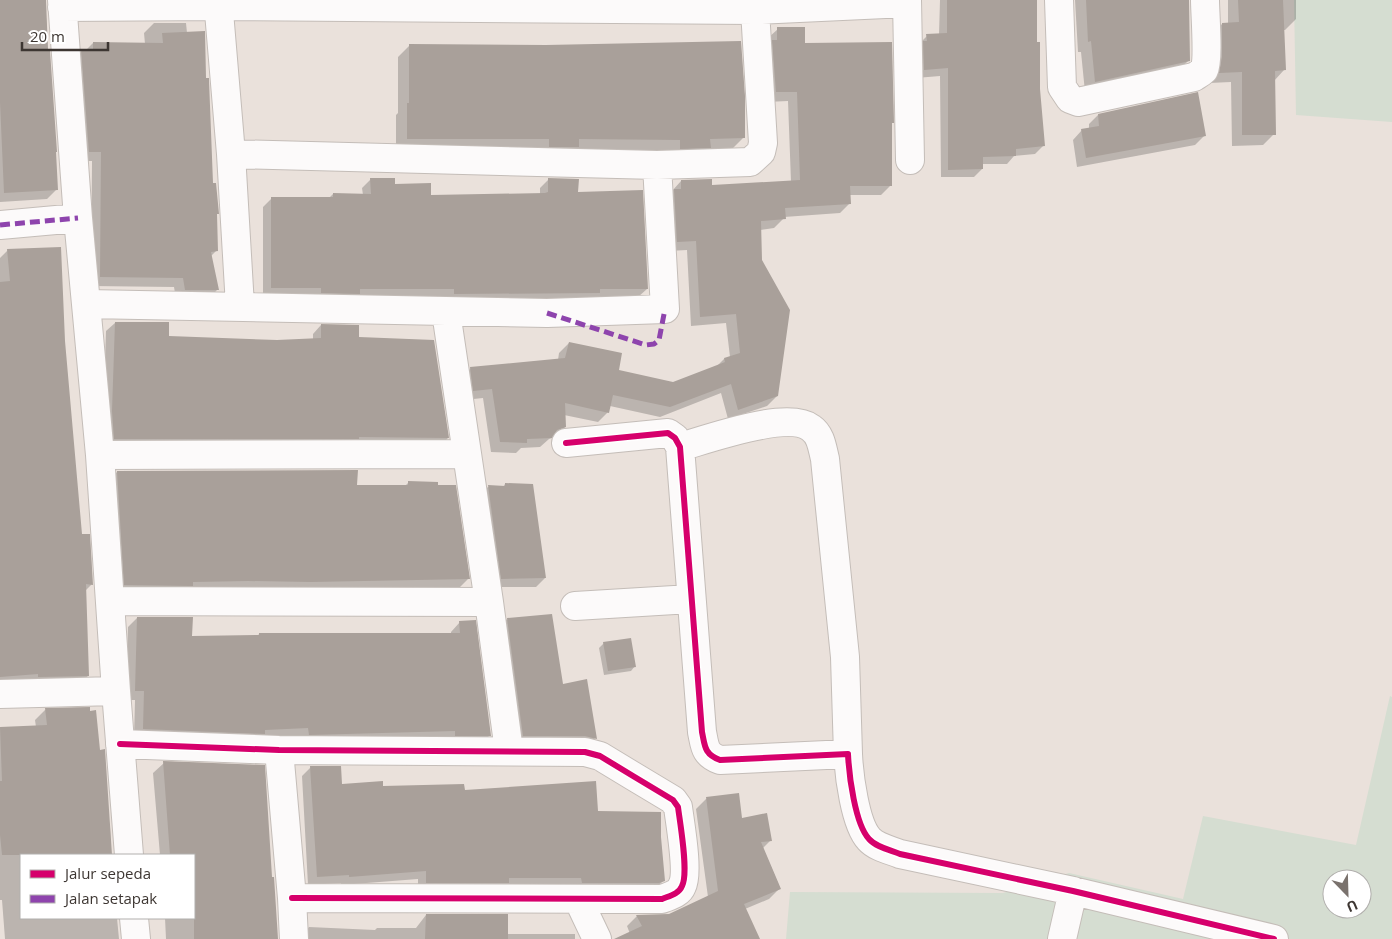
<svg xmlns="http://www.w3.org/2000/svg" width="1392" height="939" viewBox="0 0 1392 939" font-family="'Open Sans',sans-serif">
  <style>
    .green { fill: #d5ddd1; fill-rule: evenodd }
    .shadow { fill: #0003 }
    .building { fill: #a9a09a }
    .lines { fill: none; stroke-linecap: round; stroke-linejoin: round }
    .minor-casing { stroke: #c4bdb8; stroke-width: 30 }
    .minor { stroke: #fcfafa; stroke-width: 28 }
    .quiet { stroke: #8e44ad; stroke-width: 5; stroke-dasharray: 10 5; stroke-linecap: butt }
    .cycleway-casing { stroke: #fff; stroke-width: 9 }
    .cycleway { stroke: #d6006c; stroke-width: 6 }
  </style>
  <rect width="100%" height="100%" fill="#eae1db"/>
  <path class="green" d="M1294,0H1392V122L1296,115Z
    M1390,696L1392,697V939H786L790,892L1003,893L1069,873L1183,899L1203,816L1356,845ZM1332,879H1362V909H1332Z"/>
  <path class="shadow" d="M0,0H45L56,190L47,199L0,202Z
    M940,0H1035L1038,89L1043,146L1035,154L1014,156L1007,164H982V169L974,177H941L940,76L916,78L919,44L927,36L939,35Z
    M1075,0H1189V60L1178,71L1085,92L1081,52H1078Z
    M1228,0H1296V19L1285,30H1283L1284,70L1274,81V134L1263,145L1232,146L1231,82L1209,83L1211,35L1222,24H1228Z
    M154,23H186L187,33L205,79L212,185L218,213L216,215V251L210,257L217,290L208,299H176L174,287L91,286L92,161H80L72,60L82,51L86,50L93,43L145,44L144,33Z
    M778,29L804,45L892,123L891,124V185L881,195H849L850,203L840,213L784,217V218L774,228L760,230L761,261L777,396L767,406L728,419L721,393L660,417L610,406L608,412L598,422L564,415L565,427L555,437L549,439L540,447L521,448L516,453L491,452L483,398L464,400L461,378L471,368L558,360L559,353L569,343L617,371L673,383L716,367L724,359L730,357L726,323L691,326L687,250L668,251L672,191L681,181L710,186L791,182L788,101L766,102L768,38Z
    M409,46L743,138L732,149H707L698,158L669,151L396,150V115L398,113V57Z
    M1098,115L1204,136L1195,145L1077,167L1073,140L1082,130L1089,129V124Z
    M371,179L430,196L540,194V188L549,179L647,289L638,297H594L590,301L446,302V297L263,296V207L272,198H329L333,194L363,195L362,188Z
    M8,250L64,341L81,535L92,584L85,591L88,676L78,685H0V258Z
    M115,323L167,338L277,341L313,340V334L321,325L357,338L433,342L448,438L439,447L106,448L103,421L106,331Z
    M117,472L356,486H405L408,483L468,579L459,588L116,594L108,481Z
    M505,484L545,578L536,587H493L479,496L488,487H503Z
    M137,618L191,637H257L259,634H451V632L460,622L490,735L481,744L134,738L135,700H126L128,627Z
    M507,619L562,685L595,738L586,748L514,745L498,628Z
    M604,643L635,666L631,671L604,675L599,648Z
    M88,709L110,827L111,855H21V918H117L119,939H5L2,900H0V728L36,727L35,720L45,710Z
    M164,763L271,878L277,939H166L165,918H194V855H160L153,773Z
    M311,767L341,786L464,791L597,812L659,837L664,880L655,889L418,891V879L341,885V883L308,885L302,776Z
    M738,794L741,819L771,840L763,848L780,888L769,899L745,909L758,939H632L627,926L637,916L669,915L708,897L696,809L706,799Z
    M426,915L507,934H575V939H299L309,927L375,930L377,928H416Z"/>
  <path class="building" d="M0,0H46L48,51H50L57,152H56L58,190L4,193L0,102Z
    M947,0H1037V42H1040V89L1045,146L1016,149V156L983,157V169L948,170V68L924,70L923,41H927L926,34L947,33Z
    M1086,0H1189L1190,61L1095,82L1091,41L1088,42Z
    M1238,0H1283L1286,70L1275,71L1276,135H1242V72L1219,73L1222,57V23L1239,22Z
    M777,27H805V43L892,42L894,123H892V186H850L851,204L785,208L786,219L761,221L762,260L790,310L778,396L738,410L731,384L670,407L613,395L609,413L565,403L566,427L557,430L552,438L527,439V443L500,442L492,389L473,391L470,367L565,358L569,342L622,353L619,370L673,382L725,362L724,358L740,353L736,314L700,317L696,241L677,242L674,189H681V180L712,179V185L800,180L797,92H776L772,40H777Z
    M205,31L206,78H209V80L213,183H216L219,214H217L218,251L211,252L219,290H185L183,278L100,277L101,152H89L81,49H93V42L163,43L162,33Z
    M741,41L745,96V138L710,139L711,148L680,149V140L579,139V147H549V139H407V103H409V44L546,45Z
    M1198,92L1206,136L1086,158L1081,129L1099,126L1098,114Z
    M370,178H395V184L431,183V195L545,193L548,192V178L579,179L578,192L643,190L648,289H600V293L454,294V289H360V294L321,293V288H271V197H333V193L371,194Z
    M61,247L65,341L82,534H90L93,585L86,584L89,676L38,677V674L0,677V282L10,281L7,249Z
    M115,322H169V336L277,340L321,338V324L359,325V337L434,340L449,438L359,437V439H114L112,411Z
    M358,470L357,485H408V481L438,482V485H456L470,579L311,582L248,581L193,582V586L124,585L117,471Z
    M505,483L533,484L546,578L501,579L488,485L505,486Z
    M552,614L563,684L587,679L597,739L585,736H523L507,618Z
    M137,617H193L192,636L259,635V633H460L459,621L476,620L491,736H455V731L309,735L308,728L265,730V734L143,729L144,691H135Z
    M631,638L636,667L608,671L603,642Z
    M90,707V711L96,710L100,750L105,749L112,855H2L0,835V781H2L0,727L47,725L45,708Z
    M163,761L265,765L272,877H274L278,939H194V855H170Z
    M310,766H341L342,784L383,781V786L464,784L465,790L596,781L598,811L661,812V837L665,881L659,883H582L581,878H509V883H426V871L349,877V875L317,877Z
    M739,793L742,818L767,813L772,841L761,842L781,889L744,904L760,939H614L642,926L636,915L669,914L718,891L706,797Z
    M426,914H508V939H425Z"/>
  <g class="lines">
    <defs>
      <path id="minor" d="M218,0L231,154L240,306
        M907,0L910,160
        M1059,0L1062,87L1070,99L1078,102L1194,77C1197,75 1201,73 1204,70C1209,60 1205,13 1205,0
        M62,7L218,6L755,10L907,3
        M231,154L657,165L750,162L761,152L763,143L755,10
        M0,225L78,218
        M87,304L547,313L665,309L657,165
        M446,312L489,602L509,751
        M566,443L668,433L675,438L680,447L702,732C705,746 704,754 720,760L848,754C849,775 855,824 869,839C876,847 890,850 900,854L1073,891L1274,939
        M680,447C708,439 788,410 811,428C821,435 822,447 825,459L845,657L848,754
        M100,455L467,454
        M110,601L489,602
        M575,606L691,599
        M116,691L129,855
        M0,694L116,691L100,455L78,218L62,0
        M120,744L279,750L585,752L600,756L633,776L673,800L678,807C680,823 689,873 682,886C679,894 669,896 662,899L292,898
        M279,750L292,898L294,939
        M578,899L597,939
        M134,918L136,939
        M1062,939L1073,891"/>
    </defs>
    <use href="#minor" class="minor-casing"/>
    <use href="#minor" class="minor"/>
    <path class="quiet" d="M0,225L78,218
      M547,313L646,345L654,344L659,340L665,309"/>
    <defs>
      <path id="cycleway" d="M566,443L668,433L675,438L680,447L702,732C705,746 704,754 720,760L848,754C849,775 855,824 869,839C876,847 890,850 900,854L1073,891L1274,939
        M120,744L279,750L585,752L600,756L633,776L673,800L678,807C680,823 689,873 682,886C679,894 669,896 662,899L292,898"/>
    </defs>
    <use href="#cycleway" class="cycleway-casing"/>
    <use href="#cycleway" class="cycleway"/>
  </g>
  <rect x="20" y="854" width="175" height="65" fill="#ffffff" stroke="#b1afad"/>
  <rect x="30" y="870" width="25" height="8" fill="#d6006c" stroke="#b1afad"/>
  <text x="65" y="879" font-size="15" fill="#3d3632">Jalur sepeda</text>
  <rect x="30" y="895" width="25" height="8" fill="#8e44ad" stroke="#b1afad"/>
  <text x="65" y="904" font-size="15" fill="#3d3632">Jalan setapak</text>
  <g transform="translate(1347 894) rotate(157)"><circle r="24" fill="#ffffff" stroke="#b1afad"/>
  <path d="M0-4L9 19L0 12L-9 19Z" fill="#7a726d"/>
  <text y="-8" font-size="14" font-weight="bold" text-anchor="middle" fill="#3d3632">U</text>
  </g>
  <path d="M22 42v8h86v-8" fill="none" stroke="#3d3632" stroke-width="2.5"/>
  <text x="30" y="42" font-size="15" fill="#3d3632" stroke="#ffffff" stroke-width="4" paint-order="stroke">20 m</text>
</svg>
